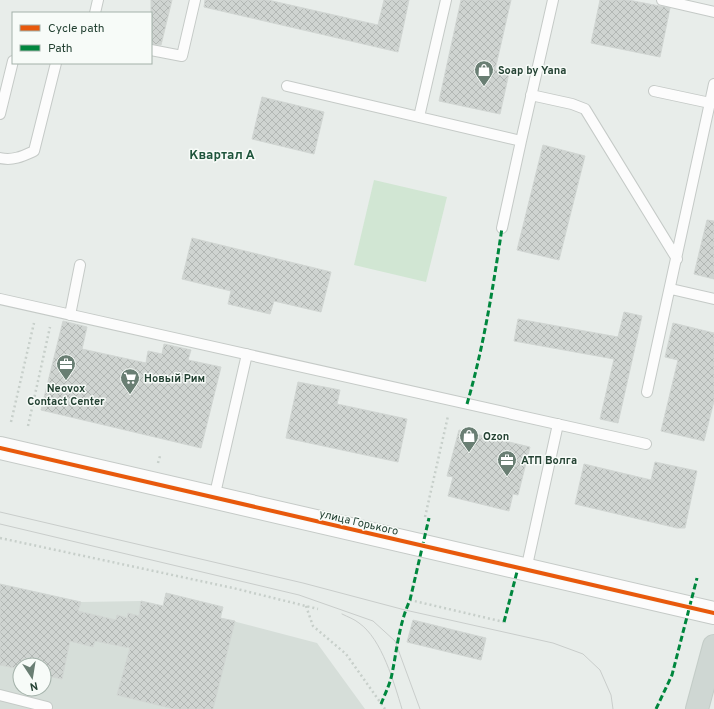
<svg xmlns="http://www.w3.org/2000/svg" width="714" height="709" viewBox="0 0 714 709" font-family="Overpass,sans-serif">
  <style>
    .built { fill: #d6ded9; fill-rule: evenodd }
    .pitch { fill: #d1e6d3 }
    .building { fill: url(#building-cross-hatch); stroke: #d1d6d3 }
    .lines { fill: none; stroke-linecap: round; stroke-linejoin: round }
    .service-casing { stroke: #c5cac7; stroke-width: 12 }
    .tertiary-casing { stroke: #c5cac7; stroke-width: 24 }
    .primary-casing { stroke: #c3ccc7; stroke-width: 24 }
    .path { stroke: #c7cfca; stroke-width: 2.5; stroke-dasharray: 2 3; stroke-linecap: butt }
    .service { stroke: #fcfcfc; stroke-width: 10 }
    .tertiary { stroke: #fcfcfc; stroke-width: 22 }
    .primary { stroke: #cfd7d3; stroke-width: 22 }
    .tram { stroke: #c9cdcb; stroke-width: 1 }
    .quiet { stroke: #00873e; stroke-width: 3; stroke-dasharray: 6 3; stroke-linecap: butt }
    .cycleway-casing { stroke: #f7fbf8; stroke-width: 6 }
    .cycleway { stroke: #e8590c; stroke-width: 4 }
    .labels { text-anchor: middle; stroke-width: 3; stroke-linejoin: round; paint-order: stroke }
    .poi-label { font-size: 11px; font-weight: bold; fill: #244233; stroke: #f7fbf8; text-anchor: start }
    .street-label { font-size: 11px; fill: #244233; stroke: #f7fbf8 }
    .quarter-label { font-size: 13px; font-weight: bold; fill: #1f553c; stroke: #f7fbf8 }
  </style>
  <defs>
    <pattern id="building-cross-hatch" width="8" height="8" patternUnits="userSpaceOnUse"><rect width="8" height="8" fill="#cfd4d1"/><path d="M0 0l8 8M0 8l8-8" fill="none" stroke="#b2b7b4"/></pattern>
  </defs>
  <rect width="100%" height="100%" fill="#e8edea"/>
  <path class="built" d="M0,584L81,602L141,601L163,606L166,593L223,607L221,618L317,643L365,709H0ZM20,665H44V689H20Z"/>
  <path class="pitch" d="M374,180L447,197L426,282L354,265Z"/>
  <path class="building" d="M151,0H172L161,45L151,44Z
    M205,0H268L378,25L384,0H409L398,52L204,7Z
    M461,0H511L495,70L509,73L500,114L439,101Z
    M600,0H628L670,8L660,57L591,43Z
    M262,97L324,112L314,154L252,139Z
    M543,145L585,156L559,260L517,250Z
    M707,220L714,221V279L694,274Z
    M192,238L331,272L321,312L274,301L270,314L228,304L231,291L182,279Z
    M624,312L642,316L618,423L600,419L614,359L514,341L518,319L618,337Z
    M63,321L87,327L82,349L146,363L148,351L162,354L164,344L191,350L188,360L221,367L201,448L41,410Z
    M673,323L714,333V401L704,441L661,431L678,360L665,357Z
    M298,382L340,390L337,404L407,419L398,462L286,438Z
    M459,430L530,447L518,495L513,494L509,511L448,496L453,477L447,476Z
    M655,462L697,471L685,528H677L575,504L584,464L651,480Z
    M0,584L81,602L78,611L116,620L117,615L127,618L128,613L139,616L141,601L163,606L166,593L223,607L220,618L235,621L213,709H174L117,695L130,648L95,641L93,647L70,641L62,679L44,675V665H20V669L0,665Z
    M413,620L486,638L481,660L407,642Z"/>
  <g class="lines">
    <defs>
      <path id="service" d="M662,0L714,12
        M95,13L98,0
        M151,50L182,56L195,0
        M287,86L521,141L553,0
        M654,91L710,103
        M531,95L572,104L585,109L677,259
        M0,114L13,61
        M419,117L446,0
        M0,158C13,161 23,156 34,151L56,63
        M502,228L521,141
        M671,289L714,299
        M0,299L646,444
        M70,315L80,265
        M647,392L714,84
        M214,498L247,354
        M526,570L558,424
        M0,695L47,707L46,709"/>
      <path id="tertiary" d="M0,448L714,613"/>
      <path id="primary" d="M697,709L714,646"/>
    </defs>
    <use href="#service" class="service-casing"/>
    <use href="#tertiary" class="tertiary-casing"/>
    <use href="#primary" class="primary-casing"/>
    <path class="path" d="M11,422L34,323
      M28,426L50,327
      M158,463L160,456
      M425,517L448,416
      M0,538L233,588L318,609
      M410,600L504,622
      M306,606L313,626L346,654L385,709"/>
    <use href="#service" class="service"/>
    <use href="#tertiary" class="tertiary"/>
    <use href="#primary" class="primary"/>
    <path class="tram" d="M0,512L303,583L405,610L553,643L583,654L600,670L611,695L613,709
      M0,524L299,595L373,621L395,641L420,709
      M342,614C348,617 354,619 359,623C382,639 394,683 402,709"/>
    <path class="quiet" d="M467,404C484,346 493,287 502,228
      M504,622L518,568
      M381,704C385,694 390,684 392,674C397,649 399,624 410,600L429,518
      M656,709L672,675L697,578"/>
    <defs>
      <path id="cycleway" d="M0,448L714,613"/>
    </defs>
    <use href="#cycleway" class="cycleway-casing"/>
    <use href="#cycleway" class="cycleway"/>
  </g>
  <defs>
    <symbol id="shop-pin" viewBox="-11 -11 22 30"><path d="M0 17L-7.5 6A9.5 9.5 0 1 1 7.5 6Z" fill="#697e73" stroke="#f7fbf8"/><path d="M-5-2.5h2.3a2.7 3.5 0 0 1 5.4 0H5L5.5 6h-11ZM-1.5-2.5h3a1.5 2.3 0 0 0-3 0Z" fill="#fff"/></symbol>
    <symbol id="office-pin" viewBox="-11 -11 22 30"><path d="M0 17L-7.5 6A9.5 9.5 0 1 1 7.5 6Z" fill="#697e73" stroke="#f7fbf8"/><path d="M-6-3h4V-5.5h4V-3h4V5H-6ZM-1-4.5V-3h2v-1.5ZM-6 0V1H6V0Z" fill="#fff"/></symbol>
    <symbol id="supermarket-pin" viewBox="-11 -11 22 30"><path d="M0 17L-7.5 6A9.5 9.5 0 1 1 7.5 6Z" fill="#697e73" stroke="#f7fbf8"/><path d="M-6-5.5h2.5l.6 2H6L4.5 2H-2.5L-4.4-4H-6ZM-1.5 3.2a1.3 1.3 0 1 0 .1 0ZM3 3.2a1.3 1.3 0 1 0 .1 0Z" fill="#fff"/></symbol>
  </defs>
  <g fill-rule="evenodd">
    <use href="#shop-pin" x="473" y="59" width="22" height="30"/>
    <use href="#office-pin" x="55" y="353" width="22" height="30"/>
    <use href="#supermarket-pin" x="119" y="367" width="22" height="30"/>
    <use href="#shop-pin" x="458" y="425" width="22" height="30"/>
    <use href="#office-pin" x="496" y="449" width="22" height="30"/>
  </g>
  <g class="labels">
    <g class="poi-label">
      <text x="498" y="74">Soap by Yana</text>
      <text x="144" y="382">Новый Рим</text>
      <text x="66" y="392" text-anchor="middle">Neovox<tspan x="66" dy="13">Contact Center</tspan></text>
      <text x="483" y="440">Ozon</text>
      <text x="521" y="464">АТП Волга</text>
    </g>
    <g class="street-label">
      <text transform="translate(359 522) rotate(13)" y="4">улица Горького</text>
    </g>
    <g class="quarter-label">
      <text x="222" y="159">Квартал А</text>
    </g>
  </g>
  <rect x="12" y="12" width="140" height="52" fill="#f7fbf8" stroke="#a3b1a9"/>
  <rect x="20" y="25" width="20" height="6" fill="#e8590c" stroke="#a3b1a9"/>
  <text x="48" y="32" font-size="12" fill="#244233">Cycle path</text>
  <rect x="20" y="45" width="20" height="6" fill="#00873e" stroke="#a3b1a9"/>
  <text x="48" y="52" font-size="12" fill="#244233">Path</text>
  <g transform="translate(32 677) rotate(168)"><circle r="19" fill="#f7fbf8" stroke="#a3b1a9"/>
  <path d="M0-3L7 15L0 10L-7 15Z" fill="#697e73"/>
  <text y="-6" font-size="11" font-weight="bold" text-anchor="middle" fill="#244233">N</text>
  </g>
</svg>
